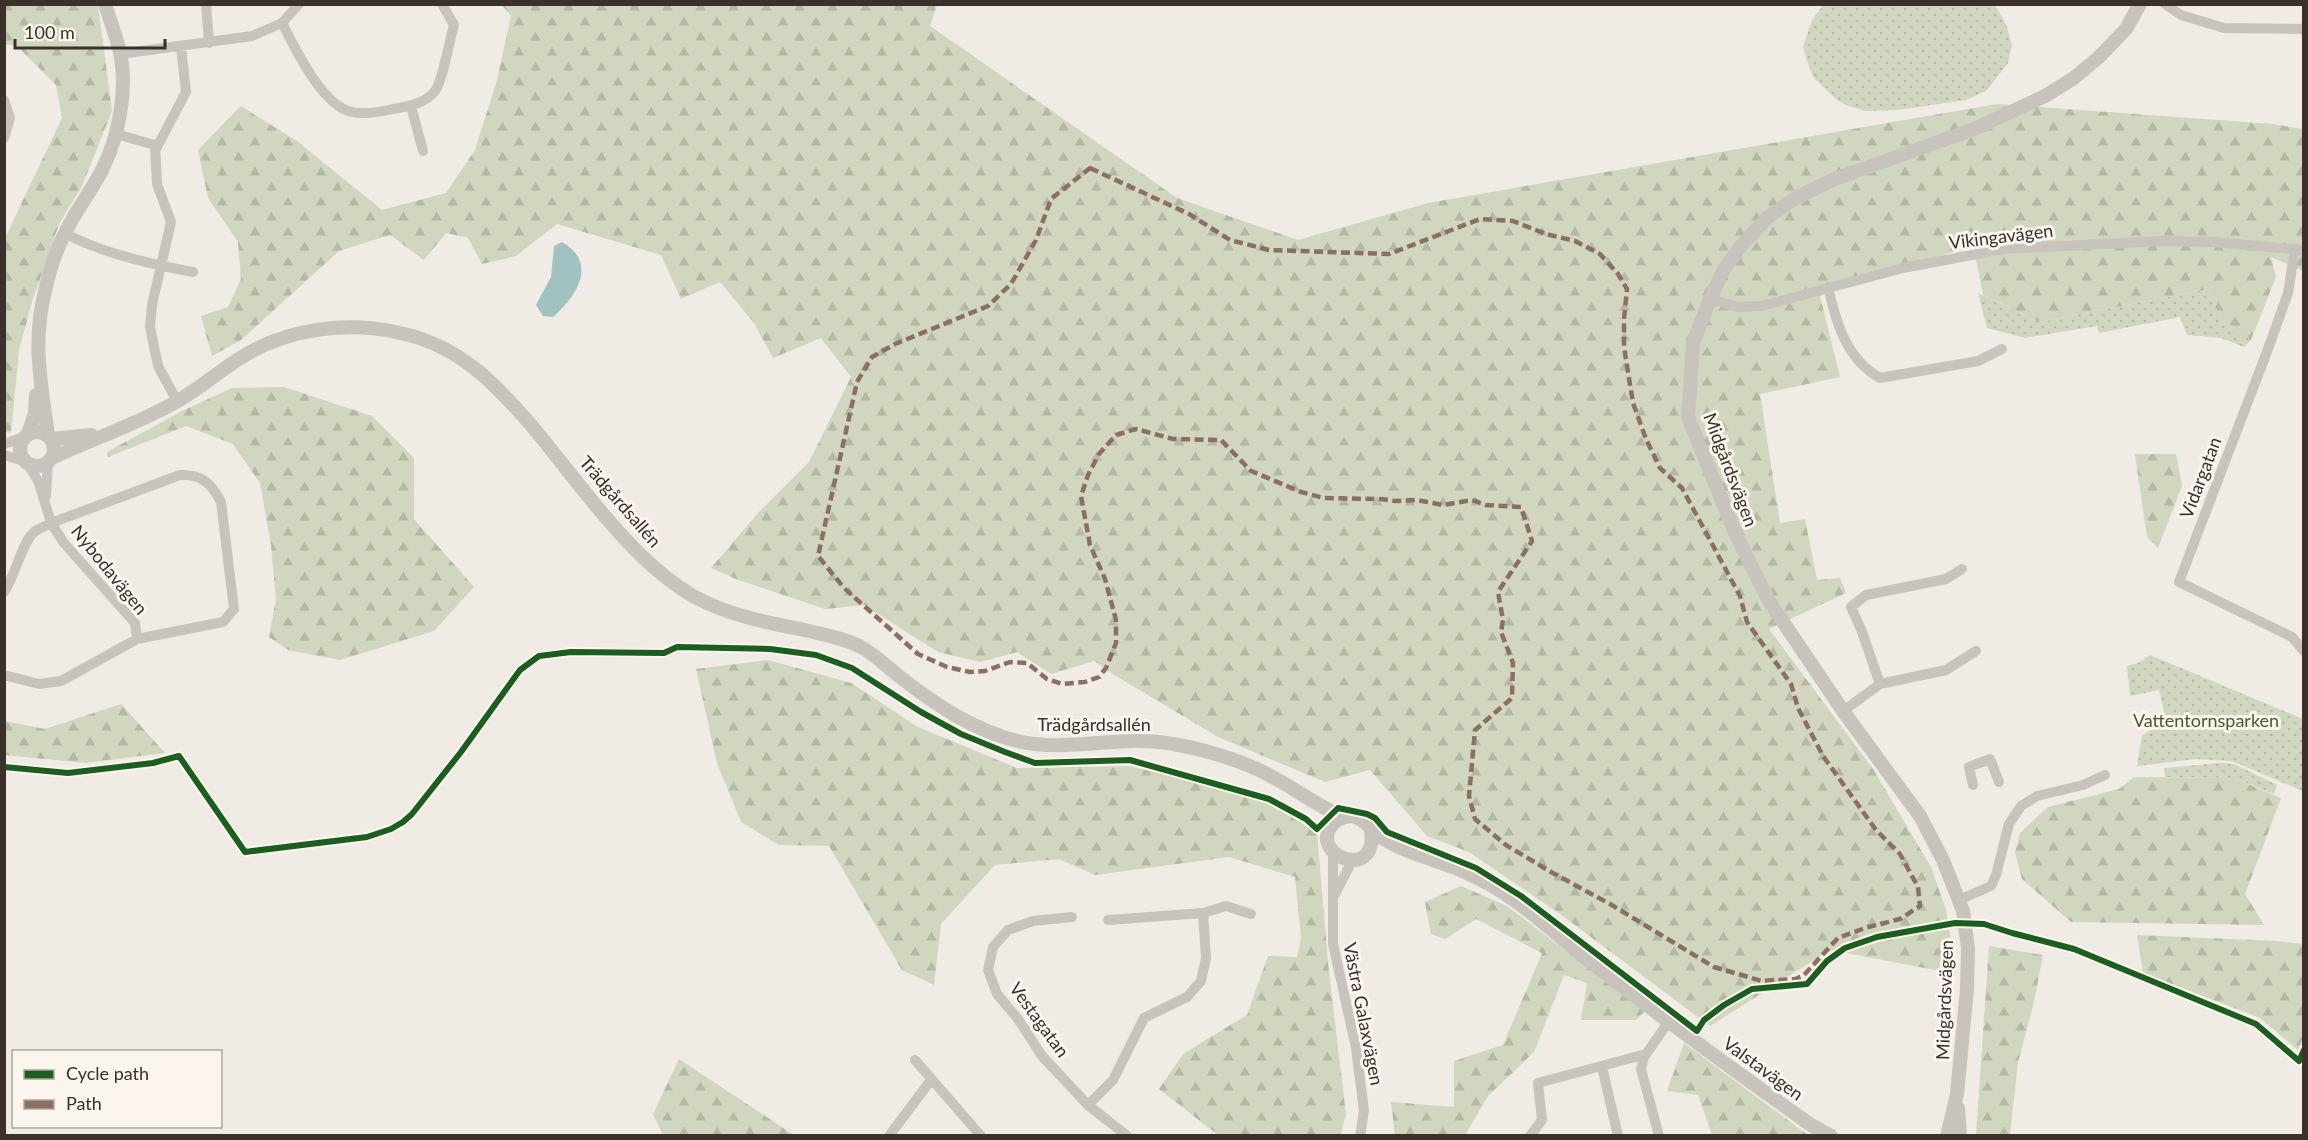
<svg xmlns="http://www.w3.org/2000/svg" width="2308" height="1140" viewBox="0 0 2308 1140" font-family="Lato,sans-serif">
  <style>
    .green { fill: url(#green-dots) }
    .forest { fill: url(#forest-firs) }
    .water { fill: #a1c2c1 }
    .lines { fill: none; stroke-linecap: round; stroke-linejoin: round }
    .minor { stroke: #c9c3be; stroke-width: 10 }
    .tertiary { stroke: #c9c3be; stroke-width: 14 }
    .quiet { stroke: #8d6e63; stroke-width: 4.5; stroke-dasharray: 9 4.5; stroke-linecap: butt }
    .cycleway-casing { stroke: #fbf5ee; stroke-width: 10 }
    .cycleway { stroke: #1b5e20; stroke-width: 6 }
    .labels { text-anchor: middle; stroke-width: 6; stroke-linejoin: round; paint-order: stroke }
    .street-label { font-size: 18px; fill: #3b302b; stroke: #fbf5ee }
    .park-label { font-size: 18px; fill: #4a5a2e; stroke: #fbf5ee }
  </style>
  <defs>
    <pattern id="green-dots" width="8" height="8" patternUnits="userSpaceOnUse" patternTransform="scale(1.5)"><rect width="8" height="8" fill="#d1d6bf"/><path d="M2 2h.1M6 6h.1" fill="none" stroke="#b4b8a4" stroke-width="1.8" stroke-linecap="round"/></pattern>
    <pattern id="forest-firs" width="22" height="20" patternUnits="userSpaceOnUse" patternTransform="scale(1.5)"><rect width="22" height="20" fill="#d1d6bf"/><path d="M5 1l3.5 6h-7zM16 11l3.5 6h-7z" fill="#b4b8a4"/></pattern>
  </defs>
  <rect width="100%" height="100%" fill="#f0ebe5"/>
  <path class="green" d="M1824,4L1995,5L2006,24L2012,45L2008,63L1986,91L1966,100L1898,110L1866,111L1848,106L1836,99L1813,77L1807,61L1803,47L1812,20Z
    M2208,289L2222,322L2251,340L2244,347L2221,338L2187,335L2180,317L2099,333L2097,326L2025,338L1987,328L1978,293L2040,322Z
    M2150,655L2303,719V791L2232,761L2197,759L2137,766L2142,736L2166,719L2159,690L2130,696L2127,666L2138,663Z
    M2219,763L2234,764L2277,785L2274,794L2233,778L2165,777L2164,768Z"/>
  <path class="forest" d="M5,4L98,5L112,111L82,186L59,224L32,302L19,350L11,433L4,432L5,238L62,118L56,85L17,46L5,44Z
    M502,5H937L930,26L1177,198L1298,240L1428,203L1997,104L2272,124L2303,129V271L2271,257L2276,277L2251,340L2222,322L2208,289L2040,322L1983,295L1973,245L1820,296L1840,377L1760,394L1780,523L1805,519L1817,580L1840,578L1846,593L1769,629L1873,769L1931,867L1946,910L1956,974L1830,950L1710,1026L1560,914L1469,852L1427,836L1370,770L1325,782L1218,737L1111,673L1094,661L1051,674L1017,652L980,662L938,652L864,605L825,609L736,579L711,568L759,512L809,462L851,377L821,338L773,358L754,323L720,282L681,299L661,255L557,224L516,256L482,264L468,238L446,233L424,260L390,235L339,251L241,340L212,356L201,316L228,307L241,279L238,242L208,198L198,150L241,106L297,141L382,210L446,193L475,150L497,80L511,16Z
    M284,387L372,416L414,458V519L474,587L434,631L340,660L288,650L269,637L276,599L271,545L260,483L233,444L186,426L108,457L107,452L184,410L232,388Z
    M2135,454H2176L2182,486L2158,548L2147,537Z
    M768,660L851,683L918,727L1017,768L1129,766L1225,789L1267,803L1317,832L1328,963L1346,1115L1340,1135H1218L1159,1089L1183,1054L1247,1015L1268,956L1297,957L1301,938L1295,877L1229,857L1095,875L1059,859L995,865L941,924L934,985L902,970L829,846L779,845L741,822L717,763L696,669Z
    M121,704L165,753L85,763L5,755V721L45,729Z
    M2134,777L2233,778L2281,798L2245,894L2264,925L2071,922L2022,879L2015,852L2020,833L2048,807L2119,789Z
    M1461,886L1507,906L1645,1011L1636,1020H1581L1587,983L1564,975L1534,1052L1488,1096L1465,1135H1395L1391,1102L1454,1107V1061L1503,1045L1542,953L1476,919L1445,939L1431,934L1425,902Z
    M2137,935L2276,941L2303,944L2304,1035L2298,1050L2260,1018L2143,973Z
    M1989,946L2043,955L2033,1006L2018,1062L2010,1135H1976Z
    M1684,1043L1808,1135H1712L1698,1095L1667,1091Z
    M679,1059L794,1135H663L653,1114Z"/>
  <path class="water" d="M562,242C599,263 576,297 553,317L543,316L536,305L551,277L554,246Z"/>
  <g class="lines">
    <path class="minor" d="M206,4L209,43
      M2165,4L2181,15L2224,28L2304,29
      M282,23C295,48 322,106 352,112C365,115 380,112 393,109C408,106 425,104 435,91C442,83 450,38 454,25L442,4
      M120,54L252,36L282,23L299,4
      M4,100L10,118L4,138
      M411,106L423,151
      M116,134L155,145L157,184L171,222L152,305L150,327L158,366L177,401
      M156,149L186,92L181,47
      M65,233C98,252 155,265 193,272
      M2295,249L2288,293L2268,349L2179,582L2292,637L2303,650
      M1828,287C1836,322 1846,359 1880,378L1978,361L2002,349
      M1710,299L1738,307L1762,306L1903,268L2004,249L2162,241L2213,242L2304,250
      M4,444L24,437
      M4,455L24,461
      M28,464L39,483L51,523L64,543L135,623L137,639
      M46,496L48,462
      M4,592C16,575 21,544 34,532C38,529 46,526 51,523L180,475C202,474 212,484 221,502L234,609L223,622L137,639L61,681L39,684L4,675
      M1880,684L1946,670L1976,651
      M1843,711L1880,684L1861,629L1851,607L1866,595L1946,579L1962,569
      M1973,785L1969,767L1990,759L1999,782
      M1333,852V944L1356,1048L1364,1111L1360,1136
      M1335,894L1352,861
      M1959,900L1991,886L1996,875L2009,824L2021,806L2037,796L2083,785L2105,775
      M1072,917L1033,921L1008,930L993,947L988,970L997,994L1018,1019L1042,1056L1088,1105L1127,1136
      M1108,920L1203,913
      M915,1060L981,1136
      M1602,1067L1618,1136
      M1088,1105L1113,1080L1144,1018L1187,997L1201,981L1206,958L1203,913L1226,906L1251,914
      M889,1136L931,1080
      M1530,1136L1542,1120L1538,1083L1646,1054
      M1659,1136L1641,1069L1644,1057L1669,1021"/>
    <path class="tertiary" d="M20 449a17 17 0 1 1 34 0a17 17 0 1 1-34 0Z
      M28,434L35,413L36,395
      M48,435C41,384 32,342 45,291C49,272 57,248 66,231C77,209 92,190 103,168C119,135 128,89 120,52C116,36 110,20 105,4
      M51,439L91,435
      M52,458C92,439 135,425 174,403C198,390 219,371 242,357C288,328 348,321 400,333C458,345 494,382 531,425C579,482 631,561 695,597C730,616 770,623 809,631C825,635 844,638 859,646C874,653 887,667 900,677C936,705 973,730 1017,741C1069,753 1121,734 1173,744C1197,748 1230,757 1252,767C1284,780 1311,803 1343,817
      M1371,830C1379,885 1304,853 1334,823C1339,818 1349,815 1355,817C1366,819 1370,830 1379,836C1406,854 1438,860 1467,873C1514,893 1549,929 1588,960C1661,1017 1736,1072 1811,1125L1831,1136
      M1958,1108L1960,1136
      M1947,1136L1957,1094L1967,989L1968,948L1963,911L1943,860L1920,816L1843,711L1769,601L1736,535L1688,417L1693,343L1710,299L1724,269L1740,247L1768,217L1794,199L1832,180L1974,129L2045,96L2074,78L2099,57L2126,29L2140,4"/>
    <path class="quiet" d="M1090,168L1189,214L1230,240L1269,250L1389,254L1480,219L1513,221L1546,234L1575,241L1600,254L1618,274L1627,289L1624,319V347L1633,403L1646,439L1660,468L1682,488L1740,596L1747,622L1791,684L1798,708L1823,756L1876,830L1900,854L1918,887L1920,906L1900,919L1865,928L1838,938L1803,976L1795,979L1762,981L1714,967L1610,904L1551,872L1506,845L1475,819L1469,796L1475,730L1512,698L1513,663L1501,632L1503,620L1498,592L1532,541L1521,507L1486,505L1472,500L1443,505L1417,500L1395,501L1381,499L1324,498L1301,492L1251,471L1221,440L1173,439L1136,429L1116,435L1099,454L1088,475L1081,496L1090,545L1105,579L1116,620V643L1106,668L1099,677L1085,682L1062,684L1047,679L1027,663L1010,662L985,671L970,672L947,667L918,654L844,588L818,556L857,382L872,357L895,344L988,306L1011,284L1036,240L1051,199Z"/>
    <defs>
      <path id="cycleway" d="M4,767L68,773L153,763L179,756L245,852L367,837L391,829L403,822L412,814L461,752L520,670L539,656L571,652L664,653L677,647L770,649L816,655L852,668L921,712L961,734L1005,752L1035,763L1130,760L1269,799L1306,819L1317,829L1338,808L1367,814L1375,818L1387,832L1476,868L1521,896L1697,1031L1704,1020L1724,1005L1752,989L1807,984L1827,961L1845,948L1877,937L1955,923L1984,924L2012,933L2074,949L2256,1024L2299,1061L2304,1050"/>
    </defs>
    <use href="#cycleway" class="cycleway-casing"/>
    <use href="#cycleway" class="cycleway"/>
  </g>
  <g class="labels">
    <g class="street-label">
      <text transform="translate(2001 237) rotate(-7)" y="6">Vikingavägen</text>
      <text transform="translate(1730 470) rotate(69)" y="6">Midgårdsvägen</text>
      <text transform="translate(2201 478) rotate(-69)" y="6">Vidargatan</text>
      <text transform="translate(620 502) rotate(49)" y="6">Trädgårdsallén</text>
      <text transform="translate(109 570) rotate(51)" y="6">Nybodavägen</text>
      <text x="1094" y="731">Trädgårdsallén</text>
      <text transform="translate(1945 1000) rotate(-88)" y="6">Midgårdsvägen</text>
      <text transform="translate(1363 1014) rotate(79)" y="6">Västra Galaxvägen</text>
      <text transform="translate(1039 1020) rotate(54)" y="6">Vestagatan</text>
      <text transform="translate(1763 1069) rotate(36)" y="6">Valstavägen</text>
    </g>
    <g class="park-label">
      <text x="2206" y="727">Vattentornsparken</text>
    </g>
  </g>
  <rect width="2308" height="1140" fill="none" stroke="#3b302b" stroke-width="12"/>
  <rect x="12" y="1050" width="210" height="78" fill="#fbf5ee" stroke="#aea6a0" stroke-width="1.5"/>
  <rect x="24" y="1070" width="30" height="9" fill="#1b5e20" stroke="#aea6a0" stroke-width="1.5"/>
  <text x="66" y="1080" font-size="18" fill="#3b302b">Cycle path</text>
  <rect x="24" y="1100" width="30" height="9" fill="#8d6e63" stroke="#aea6a0" stroke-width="1.5"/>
  <text x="66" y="1110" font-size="18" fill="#3b302b">Path</text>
  <path d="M15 39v9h150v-9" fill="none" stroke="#3b302b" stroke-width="3"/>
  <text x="24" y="39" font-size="18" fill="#3b302b" stroke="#fbf5ee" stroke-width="4.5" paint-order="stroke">100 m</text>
</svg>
